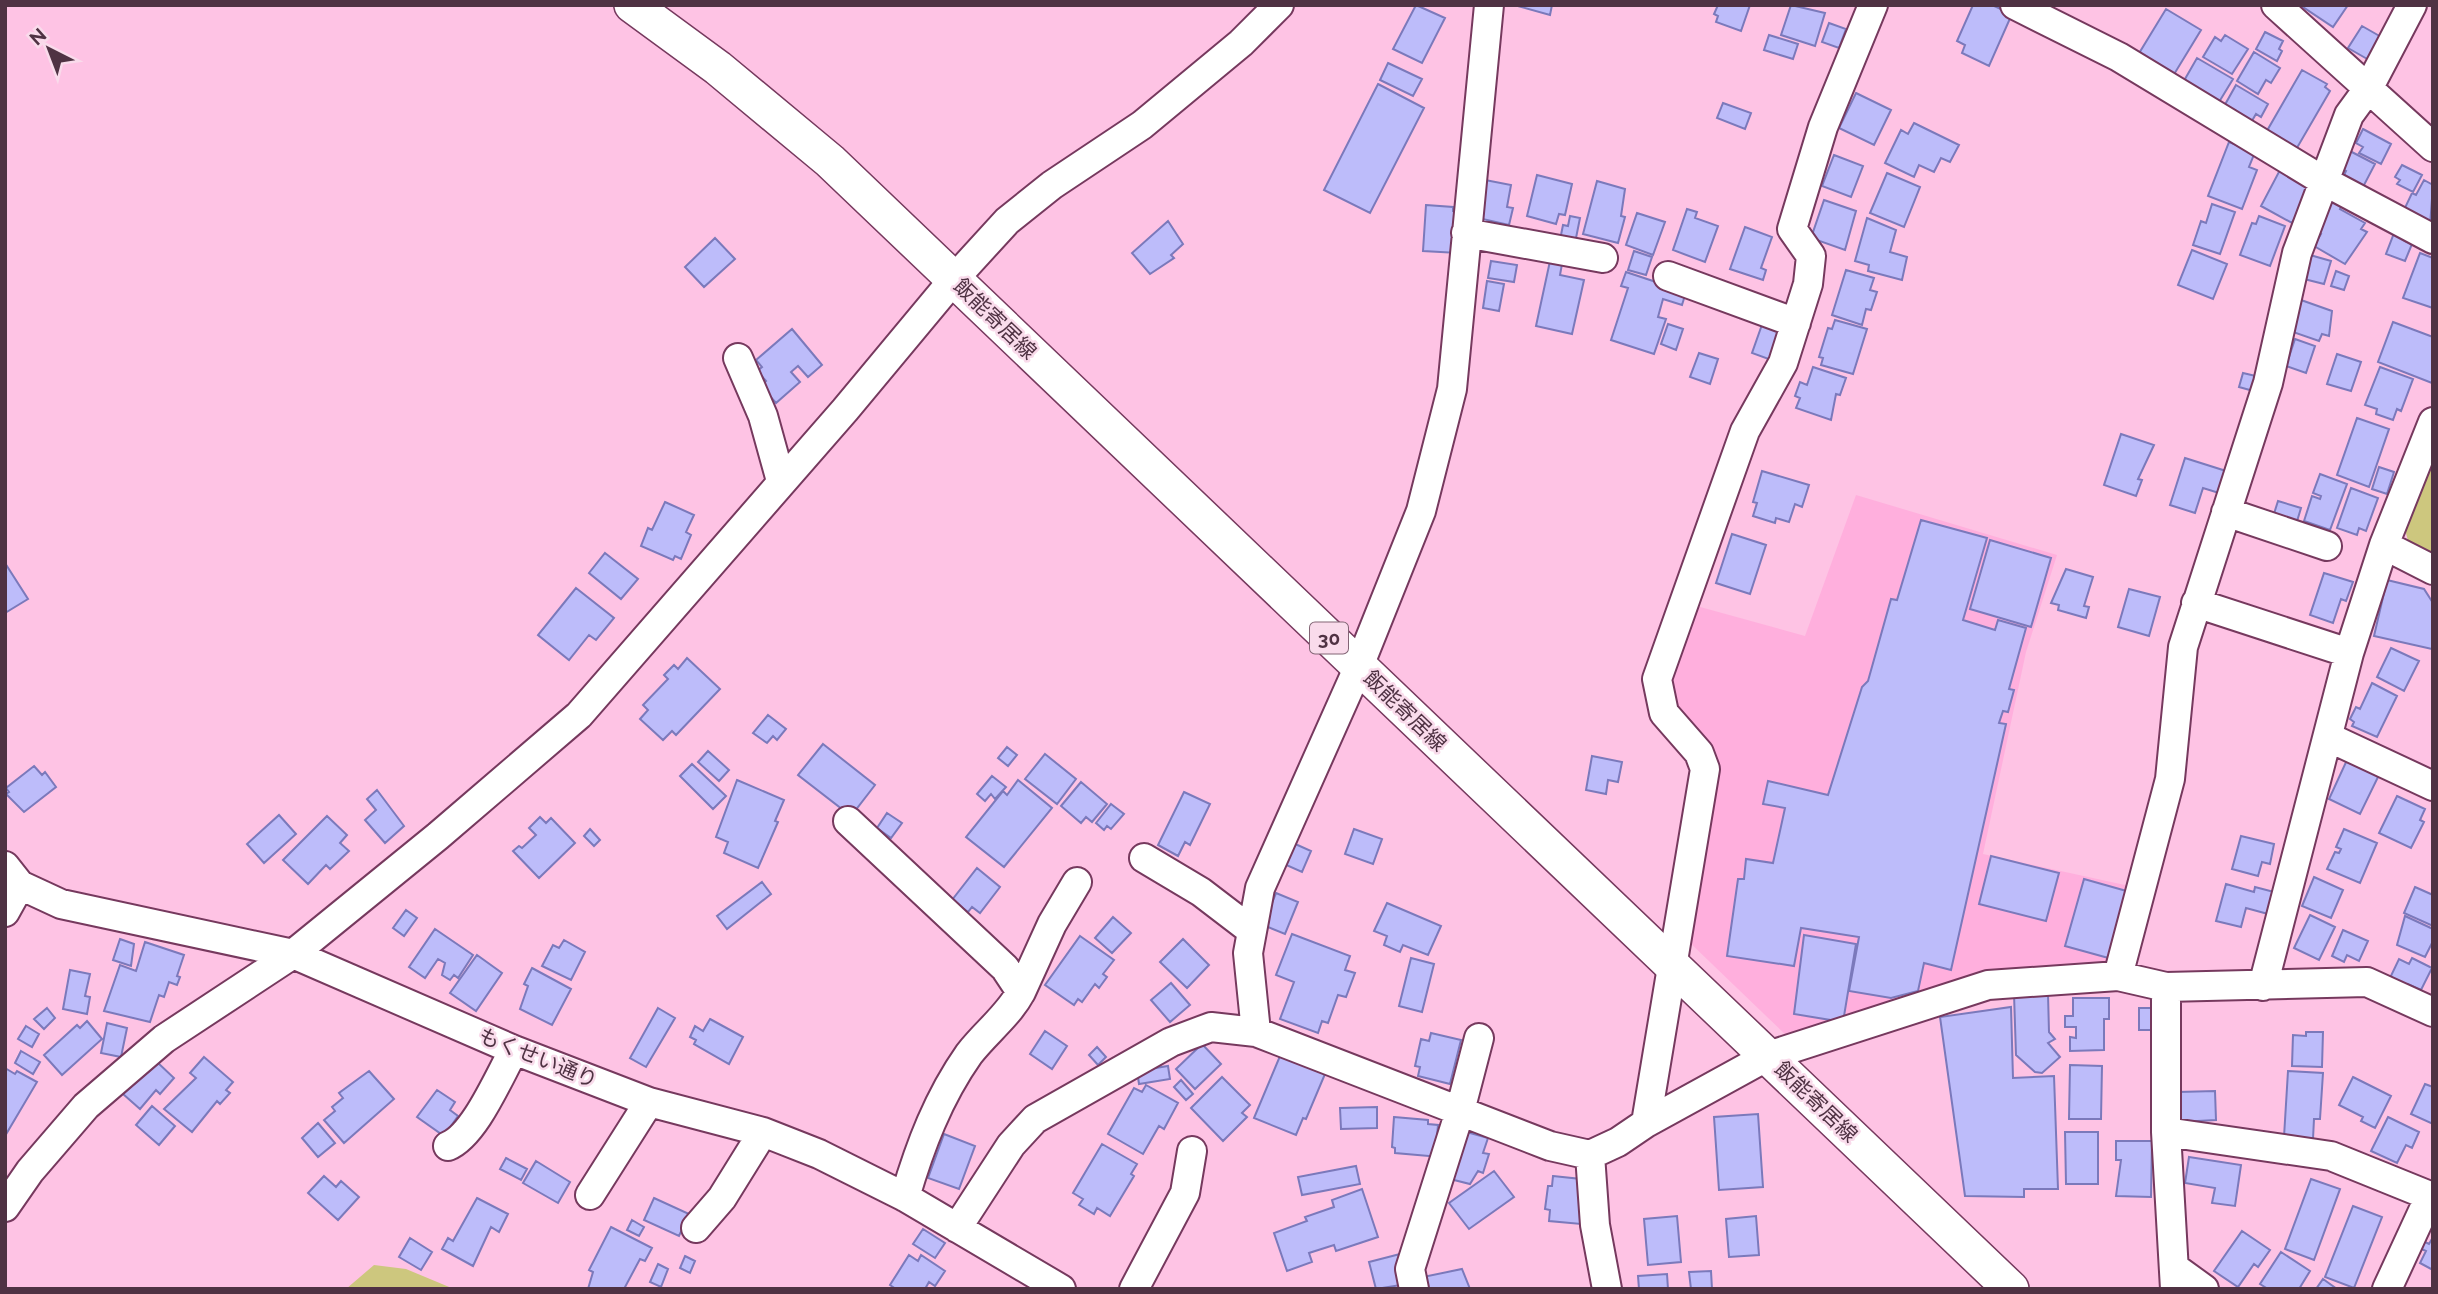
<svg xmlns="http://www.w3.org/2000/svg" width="2438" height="1294" viewBox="0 0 2438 1294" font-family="Raleway,'Noto Sans JP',sans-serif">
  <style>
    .built { fill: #ffafdd }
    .green { fill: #cdc77e }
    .building { fill: #bdbcfa; stroke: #7b79bb; stroke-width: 2 }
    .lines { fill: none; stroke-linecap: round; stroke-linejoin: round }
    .minor-casing { stroke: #76395e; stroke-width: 32 }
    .major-casing { stroke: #76395e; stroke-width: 38 }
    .minor { stroke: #fff; stroke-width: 28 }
    .major { stroke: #fff; stroke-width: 35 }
    .labels { text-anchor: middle; stroke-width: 5; stroke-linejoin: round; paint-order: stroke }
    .shield { fill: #f9dbeb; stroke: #826575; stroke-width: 2 }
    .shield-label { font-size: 19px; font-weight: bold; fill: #4f3243 }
    .street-label { font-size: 21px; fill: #4f3243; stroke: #f9dbeb }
  </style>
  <rect width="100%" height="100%" fill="#fec3e4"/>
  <path class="built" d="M1856,495L2057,555L2026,652L1983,854L2134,887L2114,971L1789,1038L1685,938L1717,771L1673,707L1666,677L1693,605L1805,636Z"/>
  <path class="green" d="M2433,451V553L2408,541L2404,525Z
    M374,1265L406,1269L454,1289H346Z"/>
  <path class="building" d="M1416,5L1445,18L1422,63L1393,49Z
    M1514,5H1552L1550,15Z
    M1718,5H1750L1741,31L1716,22L1718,16L1714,14Z
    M1791,5L1825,13L1815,46L1781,35Z
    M1973,5H1992L2012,14L1989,66L1962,53L1965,45L1957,41Z
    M2305,5H2348L2333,27L2303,7Z
    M2166,9L2201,30L2173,76L2138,55Z
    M1829,23L1846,29L1839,48L1822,42Z
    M2362,26L2383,38L2369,60L2348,48Z
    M2265,32L2283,41L2279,49L2282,51L2277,61L2256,49Z
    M1769,35L1798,44L1793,59L1764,50Z
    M2225,35L2248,49L2232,74L2203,57L2215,37L2221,41Z
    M2254,52L2280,68L2271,83L2266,80L2258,94L2237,81Z
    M2197,58L2233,79L2216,107L2181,86Z
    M1388,63L1422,79L1413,96L1380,80Z
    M2302,70L2327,84L2325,87L2330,91L2294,153L2264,136Z
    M1378,84L1424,108L1370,213L1324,190Z
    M2236,85L2268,104L2261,117L2256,114L2249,126L2222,110Z
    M1856,93L1891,110L1874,145L1839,128Z
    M1723,103L1751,113L1745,129L1717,118Z
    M1914,123L1959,145L1950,162L1941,158L1934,172L1919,165L1914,177L1885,163L1901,130L1908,134Z
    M2363,129L2391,144L2381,164L2359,153L2363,147L2356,143Z
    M2229,142L2255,152L2249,167L2257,170L2242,209L2208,196Z
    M2346,149L2375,164L2363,187L2343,177L2346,171L2337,167Z
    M1834,155L1863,166L1851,197L1822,186Z
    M2402,165L2422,175L2413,192L2397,184L2400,180L2395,177Z
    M2281,168L2313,185L2292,223L2261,206Z
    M1887,173L1920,187L1904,227L1870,213Z
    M1537,175L1572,184L1565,215L1559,214L1556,224L1527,216Z
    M1480,179L1511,185L1507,207L1513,208L1509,225L1478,218Z
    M2424,180L2433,185L2430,226L2403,212L2412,193L2416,195Z
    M1597,181L1625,189L1621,216L1625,217L1618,243L1583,234Z
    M2331,199L2342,205L2340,209L2365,223L2361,229L2367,232L2345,264L2314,246L2321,234L2313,230Z
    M1824,200L1856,211L1845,250L1811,238Z
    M2212,204L2235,212L2220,254L2193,245L2201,221L2206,223Z
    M1426,205L1453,207V211L1461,212L1458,253L1423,251Z
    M1687,209L1697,212L1695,218L1718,226L1705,262L1673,250Z
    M1637,213L1665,222L1653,255L1626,245Z
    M1570,216L1580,218L1575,243L1560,240L1563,225L1568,226Z
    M2259,216L2285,226L2270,266L2240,255L2252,223L2256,224Z
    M1867,218L1896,230L1890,252L1907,257L1902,280L1868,271L1869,265L1855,261Z
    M1168,221L1183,244L1171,255L1174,258L1150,274L1132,253Z
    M1745,227L1772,237L1761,268L1766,270L1763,280L1730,269Z
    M2396,228L2409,233L2405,241L2412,244L2405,261L2386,254Z
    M715,238L735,259L704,287L685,267Z
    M2192,250L2227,264L2213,299L2178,285Z
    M1634,251L1652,257L1646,275L1628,270Z
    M2420,253L2433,258V308L2403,298Z
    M2310,255L2331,261L2324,284L2304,279Z
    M1491,261L1517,265L1514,282L1488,278Z
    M1550,261L1562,264L1560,275L1584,280L1572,334L1536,326Z
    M1846,270L1874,278L1870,290L1877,292L1871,310L1866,309L1862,325L1832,315Z
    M2336,271L2349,276L2344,290L2331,286Z
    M1626,272L1686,292L1682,305L1663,299L1658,317L1666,319L1654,354L1611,340L1628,288L1621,286Z
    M1487,281L1504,284L1499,311L1483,308Z
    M2301,300L2332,311L2329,336L2322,334L2319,341L2290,331Z
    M1764,319L1785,327L1774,361L1752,353Z
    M1835,320L1867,329L1853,374L1821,365L1823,358L1819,357L1828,328L1832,329Z
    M2393,322L2433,337L2432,383L2378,362Z
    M1668,324L1683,329L1676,350L1661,344Z
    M792,329L822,365L808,377L798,366L791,372L800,382L776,403L761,386L766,381L757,371L762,367L756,360Z
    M2295,339L2315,346L2306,373L2286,366Z
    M1699,353L1718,359L1710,384L1690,377Z
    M2337,354L2361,362L2351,391L2327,384Z
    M1813,367L1846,378L1840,395L1836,394L1831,420L1796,408L1800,398L1795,396L1800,382L1807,385Z
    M2380,367L2413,379L2401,411L2397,409L2393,420L2376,414L2377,409L2365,405Z
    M2243,373L2260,377L2257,392L2239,387Z
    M2357,418L2389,429L2369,487L2337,475Z
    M2121,434L2154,445L2138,479L2142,480L2136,496L2104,485Z
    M2185,458L2226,471L2219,493L2203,488L2195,513L2170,505Z
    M2379,467L2394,472L2387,494L2372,489Z
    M1762,471L1809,485L1802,507L1795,504L1789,522L1776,518L1775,523L1753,516L1757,503L1753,502Z
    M2320,474L2347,484L2330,530L2304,521L2312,496L2320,499L2321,496L2313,493Z
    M2351,488L2378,498L2366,531L2359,528L2357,535L2337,528Z
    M2278,501L2301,508L2295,528L2272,520Z
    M665,502L694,515L686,532L691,535L681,559L675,556L673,560L641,546L648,528L652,530Z
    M1921,520L1987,538L1963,620L1995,630L1998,620L2026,628L2009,689L2014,690L2008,712L2003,711L1999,723L2006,724L1951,970L1924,963L1918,991L1891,998L1849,991L1859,937L1801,928L1794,966L1727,956L1738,879H1744L1746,859L1773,863L1785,808L1763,804L1768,781L1828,795L1862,687L1868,681L1891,599L1897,600Z
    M1732,534L1766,545L1750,594L1716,583Z
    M1990,540L2051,558L2031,627L1970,609Z
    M605,553L638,579L621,599L589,573Z
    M5,563L28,599L5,613Z
    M2066,569L2093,577L2084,606L2089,607L2086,618L2058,610L2059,605L2051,603Z
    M2324,573L2353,582L2346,601L2341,599L2333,623L2310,615Z
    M2387,580L2424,589L2433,603L2432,649L2374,636Z
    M576,588L614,618L596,640L589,635L569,660L538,635Z
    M2129,589L2160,597L2149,636L2118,627Z
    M2391,648L2419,661L2404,691L2377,677Z
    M687,658L720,689L676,735L672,731L663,740L640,719L648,710L643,705L668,679L664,675L674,665L678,669Z
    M2372,683L2397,696L2377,737L2352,726L2354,722L2350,719L2356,707L2360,709Z
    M768,715L786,729L777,740L773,736L767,743L753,733Z
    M823,744L875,785L851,816L798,775Z
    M1007,747L1017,755L1008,766L998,758Z
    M708,751L729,770L719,781L698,762Z
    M1045,754L1076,779L1057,804L1025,779Z
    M1592,756L1622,762L1618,782L1608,780L1606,794L1586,790Z
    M2347,760L2379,775L2360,814L2329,799Z
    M692,764L726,796L713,809L680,776Z
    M34,766L42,775L45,772L56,787L24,812L6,794L9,792L6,788Z
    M992,776L1006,787L995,799L991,794L985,801L977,794Z
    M737,780L784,800L775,821L778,822L758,868L724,853L728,842L716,837Z
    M1018,780L1052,808L1004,867L966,837L1003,791L1007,795Z
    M1081,782L1107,804L1092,822L1086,817L1081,823L1061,806Z
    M377,790L404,826L385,843L365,820L376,810L367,799Z
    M1184,792L1210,804L1190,845L1185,842L1178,856L1158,845Z
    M2397,796L2425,809L2420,820L2424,822L2411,848L2379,833Z
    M1111,804L1124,814L1111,829L1107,826L1104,830L1096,823Z
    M887,813L902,823L891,838L877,828Z
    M279,815L296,834L264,863L247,844Z
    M327,816L347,835L340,843L349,851L330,869L326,865L308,884L283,860Z
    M540,817L546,823L551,818L575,843L539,878L513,851L519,846L522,848L536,835L529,828Z
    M590,829L600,840L594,846L584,836Z
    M1354,829L1382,839L1373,864L1345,854Z
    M2344,829L2377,843L2360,883L2327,869L2335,852L2339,853L2341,849L2336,847Z
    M2241,836L2274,844L2270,864L2262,862L2258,876L2232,869Z
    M1293,843L1311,851L1302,872L1284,864Z
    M1991,856L2059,873L2046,921L1979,904Z
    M977,868L1000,887L980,913L972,907L968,912L952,900Z
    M2314,877L2343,890L2331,918L2302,906Z
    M2084,879L2130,892L2112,959L2065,946Z
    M762,882L771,894L727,929L717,916Z
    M2226,884L2254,892L2255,887L2274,892L2268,914L2246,908L2241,927L2216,921Z
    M2415,887L2433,895V926L2404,913Z
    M1276,893L1298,902L1285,934L1263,925Z
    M1387,903L1441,926L1428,955L1403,945L1400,952L1384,945L1387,936L1374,931Z
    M406,910L417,918L404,936L393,928Z
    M2310,915L2335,927L2319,960L2294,948Z
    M2405,916L2433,929V941L2425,957L2397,945Z
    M1113,917L1131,933L1112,953L1095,938Z
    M435,929L473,955L458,978L454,975L450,980L442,975L445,963L438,959L425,978L409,967Z
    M2343,930L2368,941L2359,961L2347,955L2344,962L2332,956Z
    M1292,934L1350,956L1345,970L1355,973L1346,997L1338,995L1328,1023L1322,1021L1318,1033L1280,1019L1294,982L1276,975Z
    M1804,935L1856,944L1843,1022L1794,1014Z
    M1080,936L1114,960L1103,974L1107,977L1099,988L1095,984L1082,1002L1078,999L1074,1005L1045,985Z
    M120,939L134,944L131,966L113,960Z
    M1183,939L1209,965L1187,988L1160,962Z
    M564,940L585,952L571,980L542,966L553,945L559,948Z
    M145,942L184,955L177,976L180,977L177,985L169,982L164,997L159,995L150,1022L104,1011L120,965L136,971Z
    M477,955L502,973L476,1011L450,993Z
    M1411,958L1434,964L1422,1012L1399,1006Z
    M2412,958L2432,968L2421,990L2408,984L2406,988L2389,980L2399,959L2409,964Z
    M532,968L571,989L552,1025L520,1009L528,986L524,984Z
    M70,970L90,974L85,996L90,997L87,1014L63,1009Z
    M1171,983L1190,1005L1170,1022L1151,1000Z
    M2014,994H2048L2049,1032L2055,1039L2048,1043L2060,1057L2042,1073L2035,1072L2016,1055Z
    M2073,998H2109V1019H2104V1050L2070,1051V1037L2076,1038V1027H2065V1016H2073Z
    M2011,1007L2013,1078L2054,1076L2058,1189H2024V1197L1965,1196L1940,1017Z
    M47,1008L55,1018L44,1029L34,1019Z
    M658,1008L675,1018L646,1067L630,1058Z
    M2139,1008H2155V1030H2139Z
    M710,1019L743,1037L729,1064L694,1044L696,1040L690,1037L695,1026L703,1031Z
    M87,1021L102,1039L62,1075L44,1055L77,1025L80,1028Z
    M107,1023L127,1028L121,1057L101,1053Z
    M26,1026L39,1034L32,1047L18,1039Z
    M1045,1031L1067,1046L1052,1069L1030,1054Z
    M2306,1032H2323L2322,1067L2292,1066L2293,1035L2306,1036Z
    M1431,1033L1461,1040L1450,1084L1418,1076L1420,1067L1415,1066L1421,1039L1429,1041Z
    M1202,1044L1221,1064L1195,1089L1176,1069Z
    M1097,1047L1106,1057L1098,1065L1089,1055Z
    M21,1051L40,1062L33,1074L15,1063Z
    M1280,1056L1325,1074L1306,1119L1303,1118L1296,1135L1254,1118Z
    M204,1057L233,1082L226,1090L230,1093L220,1104L217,1101L192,1132L164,1109L196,1078L190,1073Z
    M157,1062L174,1078L160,1094L156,1090L140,1109L123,1094Z
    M2070,1065L2102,1066L2101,1119H2069Z
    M1168,1066L1170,1079L1139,1084L1137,1071Z
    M5,1068L15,1074L17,1071L37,1082L5,1136Z
    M369,1071L394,1099L344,1143L324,1120L335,1111L332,1107L343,1098L339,1093Z
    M2288,1071L2323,1073L2320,1119H2314L2313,1139L2284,1137Z
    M1222,1077L1250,1105L1242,1113L1247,1117L1223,1141L1191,1108Z
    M2353,1077L2391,1096L2375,1128L2361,1121L2363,1117L2339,1105Z
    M1181,1080L1193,1094L1186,1100L1174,1087Z
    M2425,1084L2433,1087V1124L2411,1114Z
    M1146,1085L1178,1103L1164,1129L1159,1126L1143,1154L1108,1134L1134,1088L1142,1092Z
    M437,1090L455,1102L450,1110L458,1116L444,1136L417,1117Z
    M2215,1091L2216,1120L2179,1122L2178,1092Z
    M152,1106L175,1126L159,1145L136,1125Z
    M1377,1107V1128L1341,1129L1340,1108Z
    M1758,1114L1763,1187L1719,1190L1714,1117Z
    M1394,1117L1428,1120V1124L1438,1125L1437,1136L1442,1137L1440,1157L1395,1153V1148L1392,1147Z
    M2388,1117L2419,1132L2412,1148L2406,1145L2397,1163L2371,1151Z
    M318,1123L335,1143L318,1157L302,1138Z
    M1463,1131L1488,1138L1483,1153L1489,1154L1483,1173L1478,1171L1470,1184L1450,1179Z
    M2065,1132H2098V1184H2066Z
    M944,1134L975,1146L959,1189L928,1178Z
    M2116,1141H2152L2151,1197L2116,1196L2121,1160H2116Z
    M1102,1144L1137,1164L1131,1174L1134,1176L1110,1216L1097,1208L1094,1214L1079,1205L1083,1199L1073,1193Z
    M2189,1157L2241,1165L2235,1206L2212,1203L2215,1188L2185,1183Z
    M506,1158L527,1169L521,1180L500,1169Z
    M536,1161L570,1182L558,1203L523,1183Z
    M1356,1166L1360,1184L1302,1195L1298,1177Z
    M1494,1171L1514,1197L1469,1229L1449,1203Z
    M324,1176L336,1187L341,1181L359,1197L338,1220L308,1193Z
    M1553,1176L1581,1179L1584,1197L1581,1224L1549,1221L1550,1210L1545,1209L1548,1186H1552Z
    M2311,1179L2340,1189L2314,1260L2285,1249Z
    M1362,1189L1378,1237L1336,1251L1334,1245L1309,1253L1312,1262L1287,1271L1274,1233L1307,1221L1305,1217L1334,1207L1332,1200Z
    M477,1198L508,1214L499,1232L491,1227L473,1266L442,1249L448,1238L453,1241Z
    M654,1198L689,1214L679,1236L644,1220Z
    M2353,1206L2382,1217L2354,1288L2325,1277Z
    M1677,1216L1681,1262L1648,1265L1644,1219Z
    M1756,1216L1759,1255L1729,1257L1726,1219Z
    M632,1220L644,1227L639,1236L627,1230Z
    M611,1227L652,1248L645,1261L640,1259L624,1289H588L593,1272L589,1270Z
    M923,1229L945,1243L935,1258L913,1244Z
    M2242,1231L2270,1250L2258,1267L2254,1264L2238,1287L2214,1271Z
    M2433,1237V1270L2420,1263L2426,1251L2419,1248L2423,1241L2429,1244Z
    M410,1238L432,1252L421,1270L399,1257Z
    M2281,1252L2310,1271L2299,1289H2268L2260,1284Z
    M1400,1254L1407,1284L1376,1289L1369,1262Z
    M909,1255L918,1261L921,1255L945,1271L935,1286L929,1282L925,1289H896L890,1285Z
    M685,1256L695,1261L690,1273L680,1268Z
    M658,1264L668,1269L661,1287L650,1282Z
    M1462,1269L1470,1289H1425L1423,1277Z
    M1711,1271L1712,1289H1691L1689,1272Z
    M1667,1274L1668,1289H1639L1638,1276Z
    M2323,1279L2337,1289H2316Z"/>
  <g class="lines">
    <defs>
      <path id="minor" d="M2015,5L2119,57L2322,180L2433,239
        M2276,5L2433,147
        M1466,233L1603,258
        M1668,276L1796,323
        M738,358L763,416L781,481
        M2226,512L2327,546
        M2384,545L2433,570
        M2196,603L2349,653
        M2328,737L2433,786
        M848,821L1005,968L1021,992C1008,1016 986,1032 969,1054C938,1098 920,1146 905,1197
        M1144,858L1201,892L1252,931
        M5,866L20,885L61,904L293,954L514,1050L649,1102L763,1132L819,1154L905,1197L1061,1289
        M5,912L20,885
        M2118,976L2170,779L2183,647L2268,383L2297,253L2349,115L2368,89L2412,5
        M2263,986L2349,653L2384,545L2433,422
        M2166,987V1132L2175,1289
        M1021,992L1052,924L1077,882
        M1256,1032L1248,953L1260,888L1359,666L1421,511L1452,389L1489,5
        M1646,1123L1705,769L1699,753L1664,713L1657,679L1745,431L1783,363L1808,284L1811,256L1792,229L1823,127L1873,5
        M2166,1132L2331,1156L2430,1196L2387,1289
        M448,1146C475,1135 499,1076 514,1050
        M1590,1155L1595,1225L1607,1289
        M590,1195L649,1102
        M5,1207L30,1171L86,1106L164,1039L293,954L438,836L579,715L845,410L954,279L1007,221L1052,185L1142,125L1241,43L1279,5
        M696,1228L722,1198L763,1132
        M957,1228L1011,1145L1035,1119L1171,1042L1211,1027L1256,1032L1550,1146L1590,1155L1618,1142L1646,1123L1768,1056L1988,985L2118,976L2166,987L2367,982L2433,1012
        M2175,1268L2204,1289
        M1134,1289L1185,1193L1192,1151
        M1414,1289L1410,1269L1460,1111L1479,1038"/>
      <path id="major" d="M632,5L718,68L830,161L2011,1289"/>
    </defs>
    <use href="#minor" class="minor-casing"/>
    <use href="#major" class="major-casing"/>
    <use href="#minor" class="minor"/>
    <use href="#major" class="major"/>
  </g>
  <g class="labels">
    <rect class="shield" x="1310" y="622.5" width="38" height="31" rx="5"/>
    <g class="shield-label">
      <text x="1329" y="645">30</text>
    </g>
    <g class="street-label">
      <text transform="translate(995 319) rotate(44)" y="7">飯能寄居線</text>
      <text transform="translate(1405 711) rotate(44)" y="7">飯能寄居線</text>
      <text transform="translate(538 1058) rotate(22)" y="7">もくせい通り</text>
      <text transform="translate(1816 1102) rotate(44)" y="7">飯能寄居線</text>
    </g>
  </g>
  <rect width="2438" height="1294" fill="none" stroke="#4f3243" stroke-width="14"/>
  <g transform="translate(49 49) rotate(318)" stroke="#f9dbeb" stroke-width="5" paint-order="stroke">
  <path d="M0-5L12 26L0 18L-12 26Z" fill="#4f3243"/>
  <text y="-10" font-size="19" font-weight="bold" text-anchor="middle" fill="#4f3243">N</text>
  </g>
</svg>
